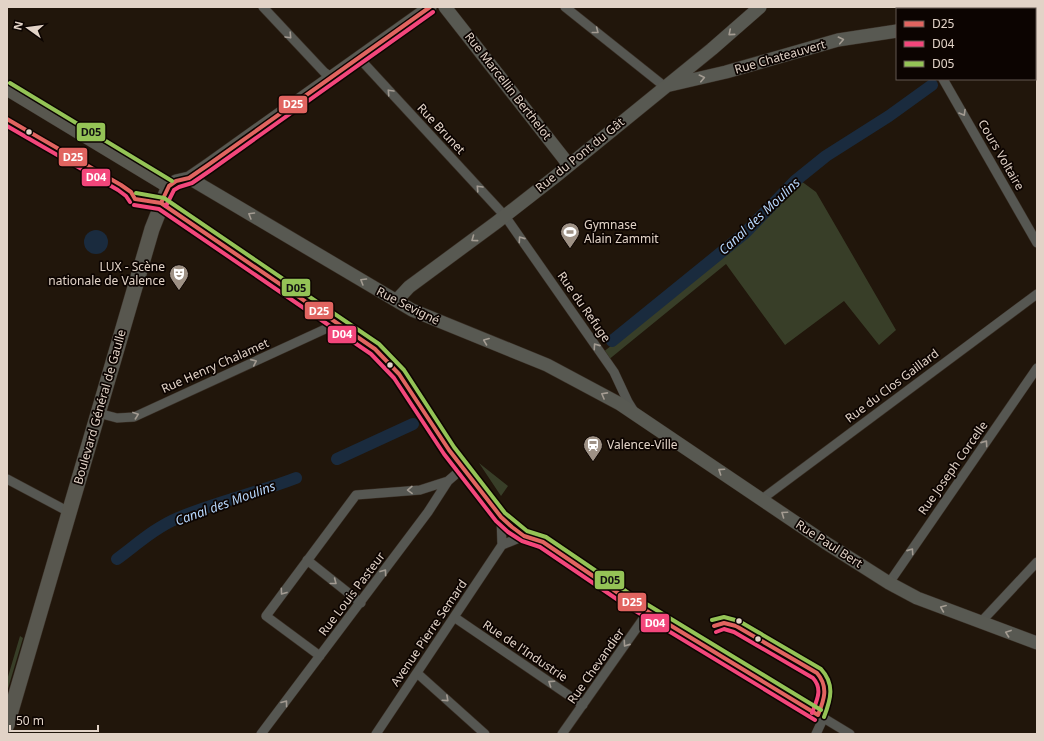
<svg xmlns="http://www.w3.org/2000/svg" width="1044" height="741" viewBox="0 0 1044 741" font-family="'Noto Sans',sans-serif">
  <style>
    .green { fill: #383e28 }
    .water { fill: #1a2b3e }
    .lines { fill: none; stroke-linecap: round; stroke-linejoin: round }
    .canal { stroke: #1a2b3e; stroke-width: 12 }
    .street-casing { stroke: #3a3027; stroke-width: 10 }
    .secondary-casing { stroke: #3a3027; stroke-width: 14 }
    .primary-casing { stroke: #3a3027; stroke-width: 16 }
    .street { stroke: #565752; stroke-width: 9 }
    .secondary { stroke: #585952; stroke-width: 13 }
    .primary { stroke: #58574f; stroke-width: 15 }
    .bus-1-casing { stroke: #0c0401; stroke-width: 7 }
    .bus-2-casing { stroke: #0c0401; stroke-width: 7 }
    .bus-3-casing { stroke: #0c0401; stroke-width: 7 }
    .bus-1 { stroke: #e16460; stroke-width: 4 }
    .bus-2 { stroke: #f3467b; stroke-width: 4 }
    .bus-3 { stroke: #94c356; stroke-width: 4 }
    .oneway { stroke: #a39b92 }
    .oneway2 { stroke: #a49c92 }
    .bus-dot { fill: #e2d3c7; stroke: #0c0401; stroke-width: 1.5 }
    .labels { text-anchor: middle; stroke-width: 3.5; stroke-linejoin: round; paint-order: stroke }
    .street-label { font-size: 12px; fill: #e2d3c7; stroke: #0c0401 }
    .poi-label { font-size: 12px; fill: #e2d3c7; stroke: #0c0401; text-anchor: start }
    .water-label { font-size: 13px; font-style: italic; fill: #b5d5fa; stroke: #0c0401 }
    .line-badge { stroke: #0c0401; stroke-width: 1.5 }
    .badge-label { font-size: 11px; text-anchor: middle; font-weight: bold; fill: #fff }
    .pale-badge-label { font-size: 11px; text-anchor: middle; font-weight: bold; fill: #111 }
  </style>
  <rect width="100%" height="100%" fill="#21160b"/>
  <path class="green" d="M801,181L816,192L896,330L879,345L844,301L785,345L726,264L607,361L602,353L724,256Z
    M479,463L508,486L501,496Z
    M20,636L23,638L7,692V680Z"/>
  <path class="water" d="M84 242a12 12 0 1 1 24 0a12 12 0 1 1-24 0Z"/>
  <g class="lines">
    <path class="canal" d="M1034,9L1037,7
      M612,341L745,233L795,181L826,156L889,116L932,85
      M337,459L413,424
      M117,559C136,545 156,527 178,518C216,502 257,493 296,478"/>
    <defs>
      <path id="street" d="M263,7L324,72L331,77
        M565,7L664,86
        M912,7L913,9
        M973,7L974,9
        M1017,9L1020,7
        M359,58L505,216L614,372L628,402L633,410
        M943,79L1037,243
        M98,413L117,418L134,417L334,325H341L375,349L391,364L408,386L449,450L501,517L512,527L524,536L543,542L627,599L850,734
        M7,479L69,512
        M762,499L1037,294
        M501,517L502,545
        M307,560L361,603
        M889,583L1037,368
        M454,617L583,705
        M980,623L1037,562
        M320,656L266,616L356,495L420,490L448,481
        M417,673L485,734
        M261,734L428,512L448,481L463,468
        M376,734L502,545L524,536
        M562,734L648,612
        M816,734L823,719"/>
      <path id="secondary" d="M445,7L569,165
        M1035,52L1037,53
        M670,85L726,72L838,40L897,31
        M189,178L412,310L547,365L620,404L826,543L889,583L917,598L1037,643
        M169,186L176,181L189,178L208,165L430,7
        M397,300L409,287L497,222L556,176L712,49L760,7"/>
      <path id="primary" d="M7,88L169,186L152,229L7,725"/>
    </defs>
    <use href="#street" class="street-casing"/>
    <use href="#secondary" class="secondary-casing"/>
    <use href="#primary" class="primary-casing"/>
    <use href="#street" class="street"/>
    <use href="#secondary" class="secondary"/>
    <use href="#primary" class="primary"/>
    <defs>
      <path id="bus-1" d="M7,119L121,185L131,192L135,199
        M135,199L161,203L375,349L399,374L449,450L501,517L512,527L524,536L543,542L627,599L818,715
        M161,203L169,186L176,181L189,178L208,165L430,7
        M714,626L724,623L736,626L817,673C829,687 824,700 818,715"/>
      <path id="bus-2" d="M7,126L118,190L126,196L130,202
        M134,205L159,209L371,354L394,378L444,454L496,521L508,532L522,541L540,547L624,604L815,720
        M166,206L174,190L179,187L192,183L211,170L433,12
        M716,632L724,629L734,632L813,678C823,689 817,700 812,713"/>
      <path id="bus-3" d="M10,83L172,181
        M136,193L164,198L379,344L404,370L454,447L505,513L527,531L546,537L630,594L821,710
        M712,620L724,617L739,621L821,669C835,684 831,699 824,717"/>
    </defs>
    <use href="#bus-1" class="bus-1-casing"/>
    <use href="#bus-2" class="bus-2-casing"/>
    <use href="#bus-3" class="bus-3-casing"/>
    <use href="#bus-1" class="bus-1"/>
    <use href="#bus-2" class="bus-2"/>
    <use href="#bus-3" class="bus-3"/>
  </g>
  <defs><path id="oneway-chevron" d="M-2-3.5L2.5 0L-2 3.5" fill="none" stroke-width="1.6" stroke-linecap="round" stroke-linejoin="round"/></defs>
  <g class="oneway">
    <use href="#oneway-chevron" transform="translate(596 31) rotate(38)"/>
    <use href="#oneway-chevron" transform="translate(289 36) rotate(47)"/>
    <use href="#oneway-chevron" transform="translate(390 92) rotate(-133)"/>
    <use href="#oneway-chevron" transform="translate(963 113) rotate(60)"/>
    <use href="#oneway-chevron" transform="translate(479 188) rotate(-133)"/>
    <use href="#oneway-chevron" transform="translate(521 239) rotate(-125)"/>
    <use href="#oneway-chevron" transform="translate(596 346) rotate(-125)"/>
    <use href="#oneway-chevron" transform="translate(254 362) rotate(-24)"/>
    <use href="#oneway-chevron" transform="translate(136 415) rotate(-20)"/>
    <use href="#oneway-chevron" transform="translate(985 443) rotate(-55)"/>
    <use href="#oneway-chevron" transform="translate(410 490) rotate(179)"/>
    <use href="#oneway-chevron" transform="translate(911 551) rotate(-55)"/>
    <use href="#oneway-chevron" transform="translate(384 572) rotate(-54)"/>
    <use href="#oneway-chevron" transform="translate(334 582) rotate(38)"/>
    <use href="#oneway-chevron" transform="translate(283 592) rotate(126)"/>
    <use href="#oneway-chevron" transform="translate(626 644) rotate(125)"/>
    <use href="#oneway-chevron" transform="translate(551 683) rotate(-146)"/>
    <use href="#oneway-chevron" transform="translate(446 699) rotate(42)"/>
    <use href="#oneway-chevron" transform="translate(285 703) rotate(-53)"/>
  </g>
  <g class="oneway2">
    <use href="#oneway-chevron" transform="translate(731 33) rotate(139)"/>
    <use href="#oneway-chevron" transform="translate(841 40) rotate(-12)"/>
    <use href="#oneway-chevron" transform="translate(702 78) rotate(-13)"/>
    <use href="#oneway-chevron" transform="translate(251 215) rotate(-149)"/>
    <use href="#oneway-chevron" transform="translate(474 239) rotate(144)"/>
    <use href="#oneway-chevron" transform="translate(363 281) rotate(-149)"/>
    <use href="#oneway-chevron" transform="translate(486 341) rotate(-159)"/>
    <use href="#oneway-chevron" transform="translate(604 395) rotate(-151)"/>
    <use href="#oneway-chevron" transform="translate(721 471) rotate(-146)"/>
    <use href="#oneway-chevron" transform="translate(784 514) rotate(-145)"/>
    <use href="#oneway-chevron" transform="translate(943 608) rotate(-158)"/>
    <use href="#oneway-chevron" transform="translate(1008 633) rotate(-160)"/>
  </g>
  <defs>
    <symbol id="stadium-pin" viewBox="-11 -11 22 30"><path d="M0 17L-7.5 6A9.5 9.5 0 1 1 7.5 6Z" fill="#9e9185" stroke="#0c0401"/><path d="M0-5a6.5 5 0 1 0 0 10a6.5 5 0 1 0 0-10ZM-3.5-1.8h7v3.6h-7Z" fill="#fff"/></symbol>
    <symbol id="theatre-pin" viewBox="-11 -11 22 30"><path d="M0 17L-7.5 6A9.5 9.5 0 1 1 7.5 6Z" fill="#9e9185" stroke="#0c0401"/><path d="M-5-5.5Q0-4 5-5.5V0Q5 5 0 6Q-5 5-5 0ZM-3.3-2.5H-1v1.5H-3.3ZM1-2.5H3.3v1.5H1ZM-2.8 1Q0 5.5 2.8 1Z" fill="#fff"/></symbol>
    <symbol id="station-pin" viewBox="-11 -11 22 30"><path d="M0 17L-7.5 6A9.5 9.5 0 1 1 7.5 6Z" fill="#9e9185" stroke="#0c0401"/><path d="M-3-6H3Q5-6 5-4V2Q5 4 3 4L4.5 6H3L1.5 4h-3L-3 6H-4.5L-3 4Q-5 4-5 2V-4Q-5-6-3-6ZM-3.5-4v3h7v-3ZM-3.5 1v1.5H-2V1ZM2 1v1.5H3.5V1Z" fill="#fff"/></symbol>
  </defs>
  <g fill-rule="evenodd">
    <use href="#stadium-pin" x="559" y="221" width="22" height="30"/>
    <use href="#theatre-pin" x="168" y="263" width="22" height="30"/>
    <use href="#station-pin" x="582" y="434" width="22" height="30"/>
  </g>
  <g class="bus-dot">
    <circle cx="29" cy="132" r="3.5"/>
    <circle cx="390" cy="365" r="3.5"/>
    <circle cx="739" cy="621" r="3.5"/>
    <circle cx="758" cy="639" r="3.5"/>
  </g>
  <g class="labels">
    <g class="street-label">
      <text transform="translate(780 57) rotate(-16)" y="4">Rue Chateauvert</text>
      <text transform="translate(508 86) rotate(52)" y="4">Rue Marcellin Berthelot</text>
      <text transform="translate(441 129) rotate(47)" y="4">Rue Brunet</text>
      <text transform="translate(580 155) rotate(-39)" y="4">Rue du Pont du Gât</text>
      <text transform="translate(1001 155) rotate(60)" y="4">Cours Voltaire</text>
      <text transform="translate(408 306) rotate(27)" y="4">Rue Sevigné</text>
      <text transform="translate(584 307) rotate(55)" y="4">Rue du Refuge</text>
      <text transform="translate(215 366) rotate(-24)" y="4">Rue Henry Chalamet</text>
      <text transform="translate(892 386) rotate(-37)" y="4">Rue du Clos Gaillard</text>
      <text transform="translate(100 407) rotate(-74)" y="4">Boulevard Général de Gaulle</text>
      <text transform="translate(953 468) rotate(-55)" y="4">Rue Joseph Corcelle</text>
      <text transform="translate(829 544) rotate(33)" y="4">Rue Paul Bert</text>
      <text transform="translate(352 594) rotate(-53)" y="4">Rue Louis Pasteur</text>
      <text transform="translate(429 633) rotate(-56)" y="4">Avenue Pierre Semard</text>
      <text transform="translate(525 651) rotate(34)" y="4">Rue de l'Industrie</text>
      <text transform="translate(596 666) rotate(-55)" y="4">Rue Chevandier</text>
    </g>
    <g class="poi-label">
      <text x="584" y="229">Gymnase<tspan x="584" dy="14">Alain Zammit</tspan></text>
      <text x="165" y="271" text-anchor="end">LUX - Scène<tspan x="165" dy="14">nationale de Valence</tspan></text>
      <text x="607" y="449">Valence-Ville</text>
    </g>
    <g class="water-label">
      <text transform="translate(759 216) rotate(-43)" y="5">Canal des Moulins</text>
      <text transform="translate(225 503) rotate(-20)" y="5">Canal des Moulins</text>
    </g>
  </g>
  <g class="line-badge">
    <rect x="278" y="95" width="30" height="19" rx="4" fill="#e16460"/>
    <rect x="76" y="122" width="30" height="20" rx="4" fill="#94c356"/>
    <rect x="58" y="147" width="30" height="20" rx="4" fill="#e16460"/>
    <rect x="81" y="168" width="30" height="19" rx="4" fill="#f3467b"/>
    <rect x="281" y="278" width="30" height="19" rx="4" fill="#94c356"/>
    <rect x="304" y="301" width="30" height="19" rx="4" fill="#e16460"/>
    <rect x="327" y="325" width="30" height="19" rx="4" fill="#f3467b"/>
    <rect x="594" y="570" width="31" height="20" rx="4" fill="#94c356"/>
    <rect x="617" y="592" width="30" height="20" rx="4" fill="#e16460"/>
    <rect x="640" y="613" width="30" height="20" rx="4" fill="#f3467b"/>
  </g>
  <g class="badge-label">
    <text x="293" y="108">D25</text>
    <text x="73" y="161">D25</text>
    <text x="96" y="181">D04</text>
    <text x="319" y="315">D25</text>
    <text x="342" y="338">D04</text>
    <text x="632" y="606">D25</text>
    <text x="655" y="627">D04</text>
  </g>
  <g class="pale-badge-label">
    <text x="91" y="136">D05</text>
    <text x="296" y="292">D05</text>
    <text x="610" y="584">D05</text>
  </g>
  <rect width="1044" height="741" fill="none" stroke="#e2d3c7" stroke-width="16"/>
  <rect x="896" y="8" width="140" height="72" fill="#0c0401" stroke="#625750"/>
  <rect x="904" y="21" width="20" height="6" fill="#e16460" stroke="#625750"/>
  <text x="932" y="28" font-size="12" fill="#e2d3c7">D25</text>
  <rect x="904" y="41" width="20" height="6" fill="#f3467b" stroke="#625750"/>
  <text x="932" y="48" font-size="12" fill="#e2d3c7">D04</text>
  <rect x="904" y="61" width="20" height="6" fill="#94c356" stroke="#625750"/>
  <text x="932" y="68" font-size="12" fill="#e2d3c7">D05</text>
  <g transform="translate(28 28) rotate(284)" stroke="#0c0401" stroke-width="3" paint-order="stroke">
  <path d="M0-3L7 15L0 10L-7 15Z" fill="#e2d3c7"/>
  <text y="-6" font-size="11" font-weight="bold" text-anchor="middle" fill="#e2d3c7">N</text>
  </g>
  <path d="M10 725v6h88v-6" fill="none" stroke="#e2d3c7" stroke-width="2"/>
  <text x="16" y="725" font-size="12" fill="#e2d3c7" stroke="#0c0401" stroke-width="3" paint-order="stroke">50 m</text>
</svg>
